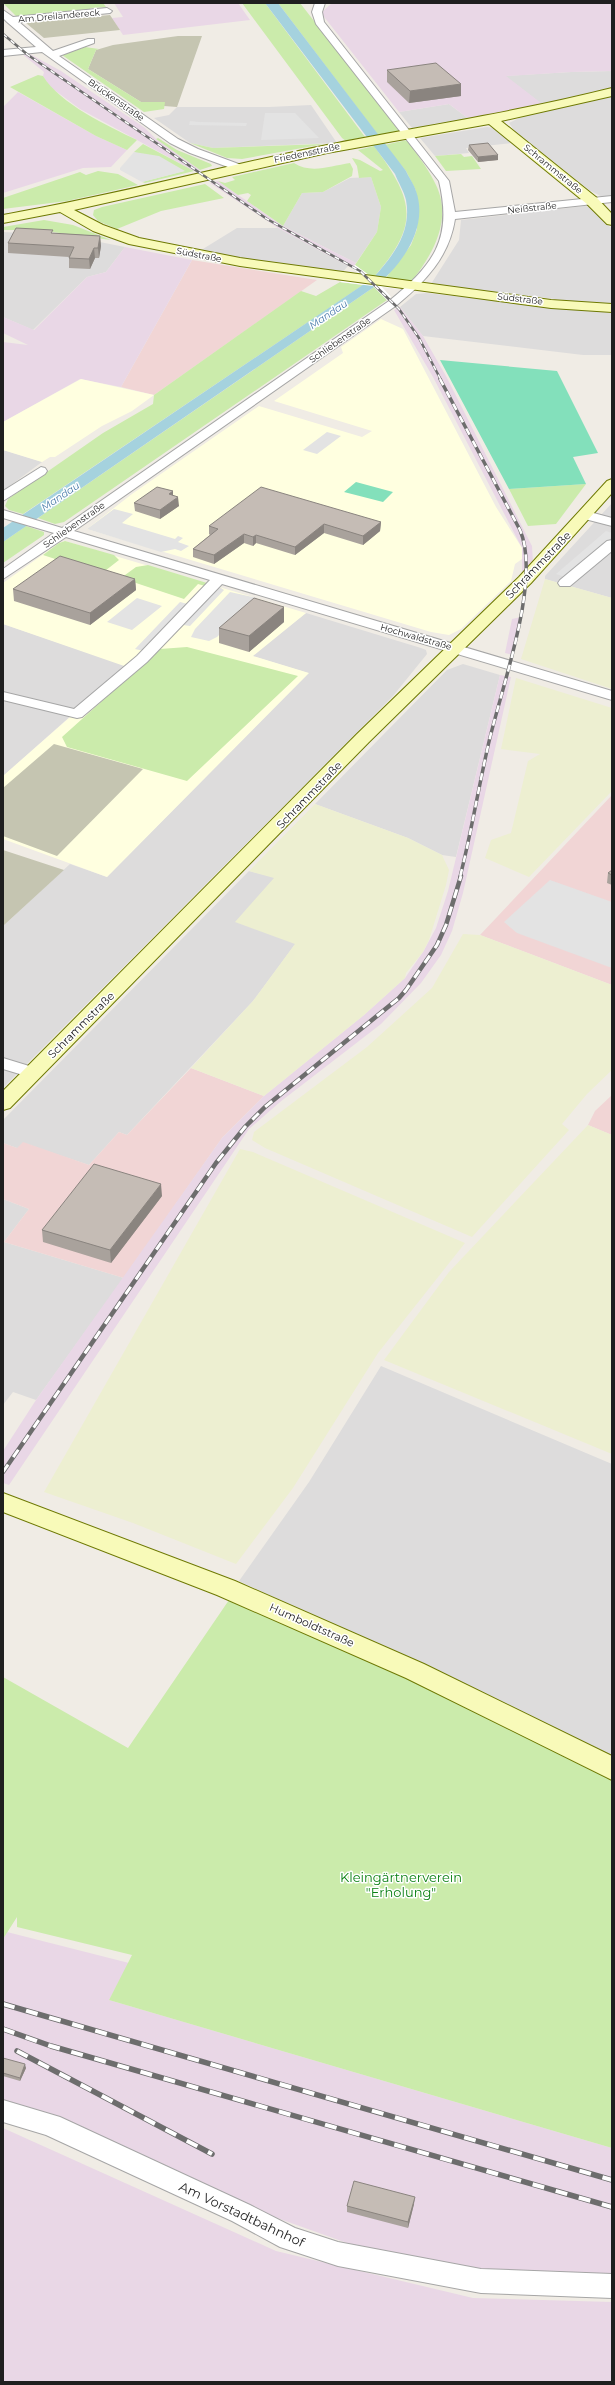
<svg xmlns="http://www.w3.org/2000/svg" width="615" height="2385" viewBox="0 0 615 2385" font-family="Montserrat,sans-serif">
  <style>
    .residential { fill: #dddcdc }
    .commercial { fill: #f1d5d5 }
    .industrial { fill: #e9d7e6 }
    .education { fill: #ffffe0 }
    .construction { fill: #c5c5b1 }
    .farmland { fill: #edefd1 }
    .grass { fill: #cbebab }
    .pitch { fill: #83e0bb }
    .parking { fill: #e3e3e3 }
    .water { fill: #a5d2de }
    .pier { fill: #fff }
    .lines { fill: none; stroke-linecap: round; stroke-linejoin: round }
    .minor-casing { stroke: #a6a6a6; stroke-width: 2 }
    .secondary-casing { stroke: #6e7903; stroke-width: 2 }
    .minor { fill: #fff; fill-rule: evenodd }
    .secondary { fill: #f8fab9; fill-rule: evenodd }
    .rail-far3-casing { stroke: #6d6d6d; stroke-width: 2.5 }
    .rail-far2-casing { stroke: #6d6d6d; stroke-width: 3.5 }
    .rail-far1-casing { stroke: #6d6d6d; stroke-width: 4.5 }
    .rail-casing { stroke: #6d6d6d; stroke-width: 5.5 }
    .rail-far3 { stroke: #fff; stroke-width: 1.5; stroke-dasharray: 5; stroke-linecap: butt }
    .rail-far2 { stroke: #fff; stroke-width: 2.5; stroke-dasharray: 7; stroke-linecap: butt }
    .rail-far1 { stroke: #fff; stroke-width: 3; stroke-dasharray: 9; stroke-linecap: butt }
    .rail { stroke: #fff; stroke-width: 4; stroke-dasharray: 12; stroke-linecap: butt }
    .wall { fill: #a9a29c }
    .shaded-wall { fill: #8a847f }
    .building { fill: #c5bcb5; stroke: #8a847f }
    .labels { text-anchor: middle; stroke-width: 3; stroke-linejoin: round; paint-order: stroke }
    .far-street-label { font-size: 9px; fill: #1f1f1f; stroke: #fff }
    .far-water-label { font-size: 10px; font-style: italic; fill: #4779a9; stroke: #fff }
    .street-label { font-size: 11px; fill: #1f1f1f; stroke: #fff }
    .near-park-label { font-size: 13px; fill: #0a8013; stroke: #fff }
    .near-street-label { font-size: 13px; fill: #1f1f1f; stroke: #fff }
  </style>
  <rect width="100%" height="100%" fill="#f0ece5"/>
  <path class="residential" d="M612,71V202L589,190L514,130L509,123L544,106L505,76L571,72Z
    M449,104L469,119L416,128H412L399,112Z
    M311,105L337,143L213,148L190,143L154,118L169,115L177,107H269Z
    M487,127L493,128L512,143L466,148L469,153L435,156L420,138Z
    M371,177L381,207L377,232L356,263L283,226L302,193L323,192L350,178Z
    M585,206L590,207L612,229V303L580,302L431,284L459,240L461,220Z
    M237,228H278L348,266L340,275L198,252Z
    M3,232L64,235L125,247L106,272L87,277L33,330L3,317Z
    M426,293L612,313V355H583L423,336L400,307L416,294Z
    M3,450L42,462L3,491Z
    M612,503V598L545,579V576Z
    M306,613L421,648L426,650L427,654L393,696L3,1088V926L70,864L107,877L308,673L252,656Z
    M3,624L127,666L3,776Z
    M463,664L500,675L456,857L442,855L408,838L315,804L447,670Z
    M249,871L274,877L293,942L296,943L253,1001L127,1135L119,1132L89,1165L50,1152L17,1148L3,1143V1120Z
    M3,1199L29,1209L4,1242L124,1278L36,1400L13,1392L3,1405Z
    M381,1366L612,1464V1757L552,1727L239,1581L309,1482Z"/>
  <path class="commercial" d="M192,260L317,280L154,395L121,387Z
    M612,795V985L480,935Z
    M191,1068L264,1096L222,1138L124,1278L4,1242L29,1209L3,1199V1143L17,1148L23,1142L89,1165L119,1132L127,1135Z
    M612,1095V1135L588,1125L595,1111Z"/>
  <path class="industrial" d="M114,3H238L250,20L123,35L112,18L123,17Z
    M332,3H612V71L571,72L506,76L545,106L469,119L449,104L399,112L321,13Z
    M21,53H28L61,71L145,128L156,139L200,170L194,171L80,109L49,86L43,76L44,72Z
    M18,92L96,136L127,150L111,167L83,168L3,193V107Z
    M218,181L283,226L356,263L355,265L352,268L278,228L210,183Z
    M125,247L192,260L121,387L80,379L3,422V342L28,345L3,333V317L34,330L87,277L106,272Z
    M400,307L423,336L446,376L532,546L533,563L522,572V548L433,377L394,310Z
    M521,617L513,655L505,653L512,619Z
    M500,675L511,677L463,893L452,931L441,955L421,983L381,1024L280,1102L249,1129L9,1485L3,1483V1451L36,1400L222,1138L264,1096L364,1015L405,978L423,952L436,928L448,891Z
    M7,1932L129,1963L109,2000L612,2148V2277L478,2274L400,2259L347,2243L263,2213L3,2103V1939Z
    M3,2128L276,2251L473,2298L612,2302V2382H3Z"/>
  <path class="education" d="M381,319L403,329L496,507L522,548V559L515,564L511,581L461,629L449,635L431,632L87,529L132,494L259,406L362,437L372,431L274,401L343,353L341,347Z
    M81,379L154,395L132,411L102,426L55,457H50L42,462L3,450V422Z
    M65,541L306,613L253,656L309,673L107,877L3,839V776L127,667L3,624V583L59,543Z"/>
  <path class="construction" d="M110,15L120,30L44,38L26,23Z
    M178,36H202L177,107L164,106V102H141L88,69L96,50L113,45Z
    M54,744L143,769L57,856L3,836V788Z
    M3,850L64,870L3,926Z"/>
  <path class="farmland" d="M545,579L612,598V689L521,659Z
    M516,678L612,708V791L529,877L485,858L491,840L511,833L528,761L540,754L501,749Z
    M315,804L408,838L442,855L449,870L446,885L429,940L423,952L406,973L405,978L364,1015L264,1096L191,1068L253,1001L295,944L235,922L274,878L249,871Z
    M463,934L480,935L612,985V1070L587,1094L562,1124L569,1130L472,1237L265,1148L252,1140L254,1132L367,1047L432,988Z
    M588,1125L612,1135V1454L384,1360L449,1272Z
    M240,1149L253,1152L465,1243L378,1353L293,1488L236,1564L133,1523L44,1492Z"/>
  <path class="grass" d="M3,3H103L106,7L90,8L91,11L17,17Z
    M242,3H265L365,137L346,141L342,138Z
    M278,3H300L400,131L378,135Z
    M85,47L99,49L96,50L88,69L141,102H165L164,109L144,112L62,55Z
    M38,75L43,76C60,104 108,126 137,140L127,150L96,136L10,87Z
    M158,138L177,150L211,164L212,166L200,170L156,139Z
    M407,140C416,153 427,167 434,181C454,217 434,253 411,282L385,279L411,245L417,229L416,191L406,171L384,145Z
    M190,143L213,148L324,144L242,159L227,158Z
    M143,144L194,171L145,183L142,182L184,171L134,152Z
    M374,146C415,201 420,225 373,278L355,265L377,232L381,207L371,177L359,178L357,166L352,158L360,160L380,171L383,170L358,150Z
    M461,154L464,157L472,156L481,169L446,171L435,156Z
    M294,163C311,174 330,166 350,163L353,169L352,176L323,192L302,193L283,226L247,201L251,195L248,193L238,195L218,181L225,183L235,180L232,177Z
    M98,171L118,174L138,185L67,201L3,209V198L80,172L86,175Z
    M205,184L224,198L161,211L117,229L98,221L93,215L94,210L102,207Z
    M44,220L73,225L111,240L38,230H3V227Z
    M340,282L363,285L23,514L9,510L5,506L8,499L103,433L153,404L154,395L301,291L316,296Z
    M374,287L387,300L64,522L55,524L38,518Z
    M586,484L556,524L528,526L509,489Z
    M26,526L44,532V535L3,563V542Z
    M65,541L114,555L119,560L101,574L43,555L59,543Z
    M148,565L207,583L205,586L198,584L184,599L121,578L136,567Z
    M187,647L298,676L187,781L67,747L62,737L160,649Z
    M229,1600L534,1732L612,1773V2148L109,2000L132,1955L17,1927V1917L3,1939V1677L128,1748Z"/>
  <path class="pitch" d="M440,360L557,371L598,453L573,457L586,484L509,489Z
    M356,482L393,492L383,502L344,492Z"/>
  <path class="parking" d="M265,113H295L319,138L261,140Z
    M190,121L199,122L247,123L246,126L189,125Z
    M134,152L159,156L185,171L142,182L120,170V168Z
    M327,432L341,436L317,454L303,450Z
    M114,509L133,514L122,523L175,539L178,536L183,538L178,542L189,546L181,551L175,549L161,552L87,529Z
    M606,531L612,533V537L565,577L556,574Z
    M218,586L224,590L190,626L183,625Z
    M230,592L257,598L217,637L209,641L191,637L195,629Z
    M137,598L162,606L132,630L107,622Z
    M180,602L188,604L144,651L135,649Z
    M550,880L612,902V968L517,933L504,922Z"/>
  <path class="water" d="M265,3H278L406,171C409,178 414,184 416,191C429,227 402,266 374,287L3,542V528L373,278C393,256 412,232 406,200C404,191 398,182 395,174Z"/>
  <path class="pier" d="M355,265L373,278L407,281L400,289L382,287L391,297L387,300L373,286L340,282L348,275L362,276L352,268Z"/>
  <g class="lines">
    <defs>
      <path id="minor" d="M315,3H325L322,12L324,22L449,181L455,212L612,196V202L455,219C449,257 426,281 397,305L74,531L612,691V700L222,584L147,662L82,717L77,718L3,700V692L74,709L137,656L210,580L66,537L3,579V569L54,533L3,518V510L62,528L389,301C433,265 453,240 439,181L316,24L312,12Z
        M107,8L112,11L110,13L19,22L53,51L88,39H94V43L59,56L178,139L198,149L244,166V170H236L190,153L170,143L42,52L3,56V50L36,47L7,22L3,18V10L13,17Z
        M41,467L45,468L47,471L45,474L3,501V491Z
        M586,511L612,518V526L581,518L580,515Z
        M612,540V551L570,586H560L558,583L560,580L607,541Z
        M3,1058L39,1069L42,1073L39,1077L33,1078L3,1069Z
        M3,2100L60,2117L250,2205L295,2228L338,2242L481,2269L612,2274V2298L481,2293L338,2266L280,2247L232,2221L46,2135L3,2122Z"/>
      <path id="secondary" d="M612,88V96L501,121L597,198L612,214V225L607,224L587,204L489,124L327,153L74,210L103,225L139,238L240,258L551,300L612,304V312L551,308L240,266L129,244L93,231L60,212L3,223V215C112,196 219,167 327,145C423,126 517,112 612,88Z
        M612,479V493L531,583L369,742L10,1108L3,1110V1091L357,734L519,577L607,481Z
        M3,1493L235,1581L424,1664L612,1756V1780L406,1678L217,1595L3,1512Z"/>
    </defs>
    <use href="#minor" class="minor-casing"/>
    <use href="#secondary" class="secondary-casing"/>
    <use href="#minor" class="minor"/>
    <use href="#secondary" class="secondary"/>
    <defs>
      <path id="rail-far3" d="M3,34L28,55L267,219L360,271L399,309L419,338L441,380"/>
      <path id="rail-far2" d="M440,379L520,530C542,581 500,691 488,746C478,790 471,834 460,877"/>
      <path id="rail-far1" d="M3,1472L216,1163L245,1127L265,1107L399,998L406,990L437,945L446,925L461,876"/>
      <path id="rail" d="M3,2004L612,2180
        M3,2029L51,2046L612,2207
        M17,2051L212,2154"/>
    </defs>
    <use href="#rail-far3" class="rail-far3-casing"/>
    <use href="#rail-far2" class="rail-far2-casing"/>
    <use href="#rail-far1" class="rail-far1-casing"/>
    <use href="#rail" class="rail-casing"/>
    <use href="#rail-far3" class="rail-far3"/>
    <use href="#rail-far2" class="rail-far2"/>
    <use href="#rail-far1" class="rail-far1"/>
    <use href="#rail" class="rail"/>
  </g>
  <path class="wall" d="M387,70L461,84V96L409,103L387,82Z
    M469,145L498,160L478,162L468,150Z
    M53,233L100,236L101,246L99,258H95L90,269L69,268V257L8,253V243Z
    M173,491V495L179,506L160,519L135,511L134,503Z
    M381,522L380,531L363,545L324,533L295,555L256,543L253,546L244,543L214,564L193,557V549L210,535L209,534V526Z
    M135,579L136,590L90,625L14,601L13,589Z
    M284,607V622L249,652L219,643V628Z
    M612,870V885L607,883L608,873Z
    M162,1196L111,1263L43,1242L42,1230Z
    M3,2058L26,2068L20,2081L3,2076Z
    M414,2204L408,2228L347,2212V2206Z"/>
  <path class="shaded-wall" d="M461,84V96L409,103L410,91Z
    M498,155V160L478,162V157Z
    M100,236L101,246L99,258L98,248Z
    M94,248L95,258L90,269L89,259Z
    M173,491V500L169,494Z
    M178,497L179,506L160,519V510Z
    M381,522L380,531L363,545V536Z
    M324,524V533L295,555V547Z
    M244,534V543L214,564V555Z
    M256,535V543L253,546V537Z
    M135,579L136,590L90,625V613Z
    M284,607V622L249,652V636Z
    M161,1184L162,1196L111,1263L110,1250Z
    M25,2064L26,2068L20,2081V2078Z
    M415,2197L414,2204L408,2228V2222Z"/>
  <path class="building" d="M436,63L461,84L410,91L387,70Z
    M488,143L498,155L478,157L469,145Z
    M16,228L53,230L51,233L100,236L98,248H94L89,259L69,258L74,247L8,243Z
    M157,487L173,491L169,494L178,497L160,510L134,503Z
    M261,487L381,522L363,536L324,524L295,547L256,535L253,537L244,534L214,555L193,549L218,529L209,526Z
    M60,556L135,579L90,613L13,589Z
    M254,598L284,607L249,636L219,628Z
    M612,870V875L608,873Z
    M94,1164L161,1184L110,1250L42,1230Z
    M3,2058L25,2064L20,2078L3,2073Z
    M354,2181L415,2197L408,2222L347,2206Z"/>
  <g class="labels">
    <g class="far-street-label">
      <text transform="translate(59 16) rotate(-5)" y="3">Am Dreiländereck</text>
      <text transform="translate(116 100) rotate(35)" y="3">Brückenstraße</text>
      <text transform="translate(307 153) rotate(-12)" y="3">Friedensstraße</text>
      <text transform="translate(553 169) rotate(39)" y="3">Schrammstraße</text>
      <text transform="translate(532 208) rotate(-6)" y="3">Neißstraße</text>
      <text transform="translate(199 255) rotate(11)" y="3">Südstraße</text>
      <text transform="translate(520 299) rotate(7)" y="3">Südstraße</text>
      <text transform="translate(340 340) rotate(-35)" y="3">Schliebenstraße</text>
      <text transform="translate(74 525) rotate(-35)" y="3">Schliebenstraße</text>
      <text transform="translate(416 637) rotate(16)" y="3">Hochwaldstraße</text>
    </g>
    <g class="far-water-label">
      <text transform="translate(328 314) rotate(-34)" y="4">Mandau</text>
      <text transform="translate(60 496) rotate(-34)" y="4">Mandau</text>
    </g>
    <g class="street-label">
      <text transform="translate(538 565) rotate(-46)" y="4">Schrammstraße</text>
      <text transform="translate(309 795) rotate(-46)" y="4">Schrammstraße</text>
      <text transform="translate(81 1025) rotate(-45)" y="4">Schrammstraße</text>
      <text transform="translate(312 1625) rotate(24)" y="4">Humboldtstraße</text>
    </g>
    <g class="near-park-label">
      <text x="401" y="1882">Kleingärtnerverein<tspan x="401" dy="15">"Erholung"</tspan></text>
    </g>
    <g class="near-street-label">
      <text transform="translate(242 2214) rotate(25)" y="5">Am Vorstadtbahnhof</text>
    </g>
  </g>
  <rect width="615" height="2385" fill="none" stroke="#1f1f1f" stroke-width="8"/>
</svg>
